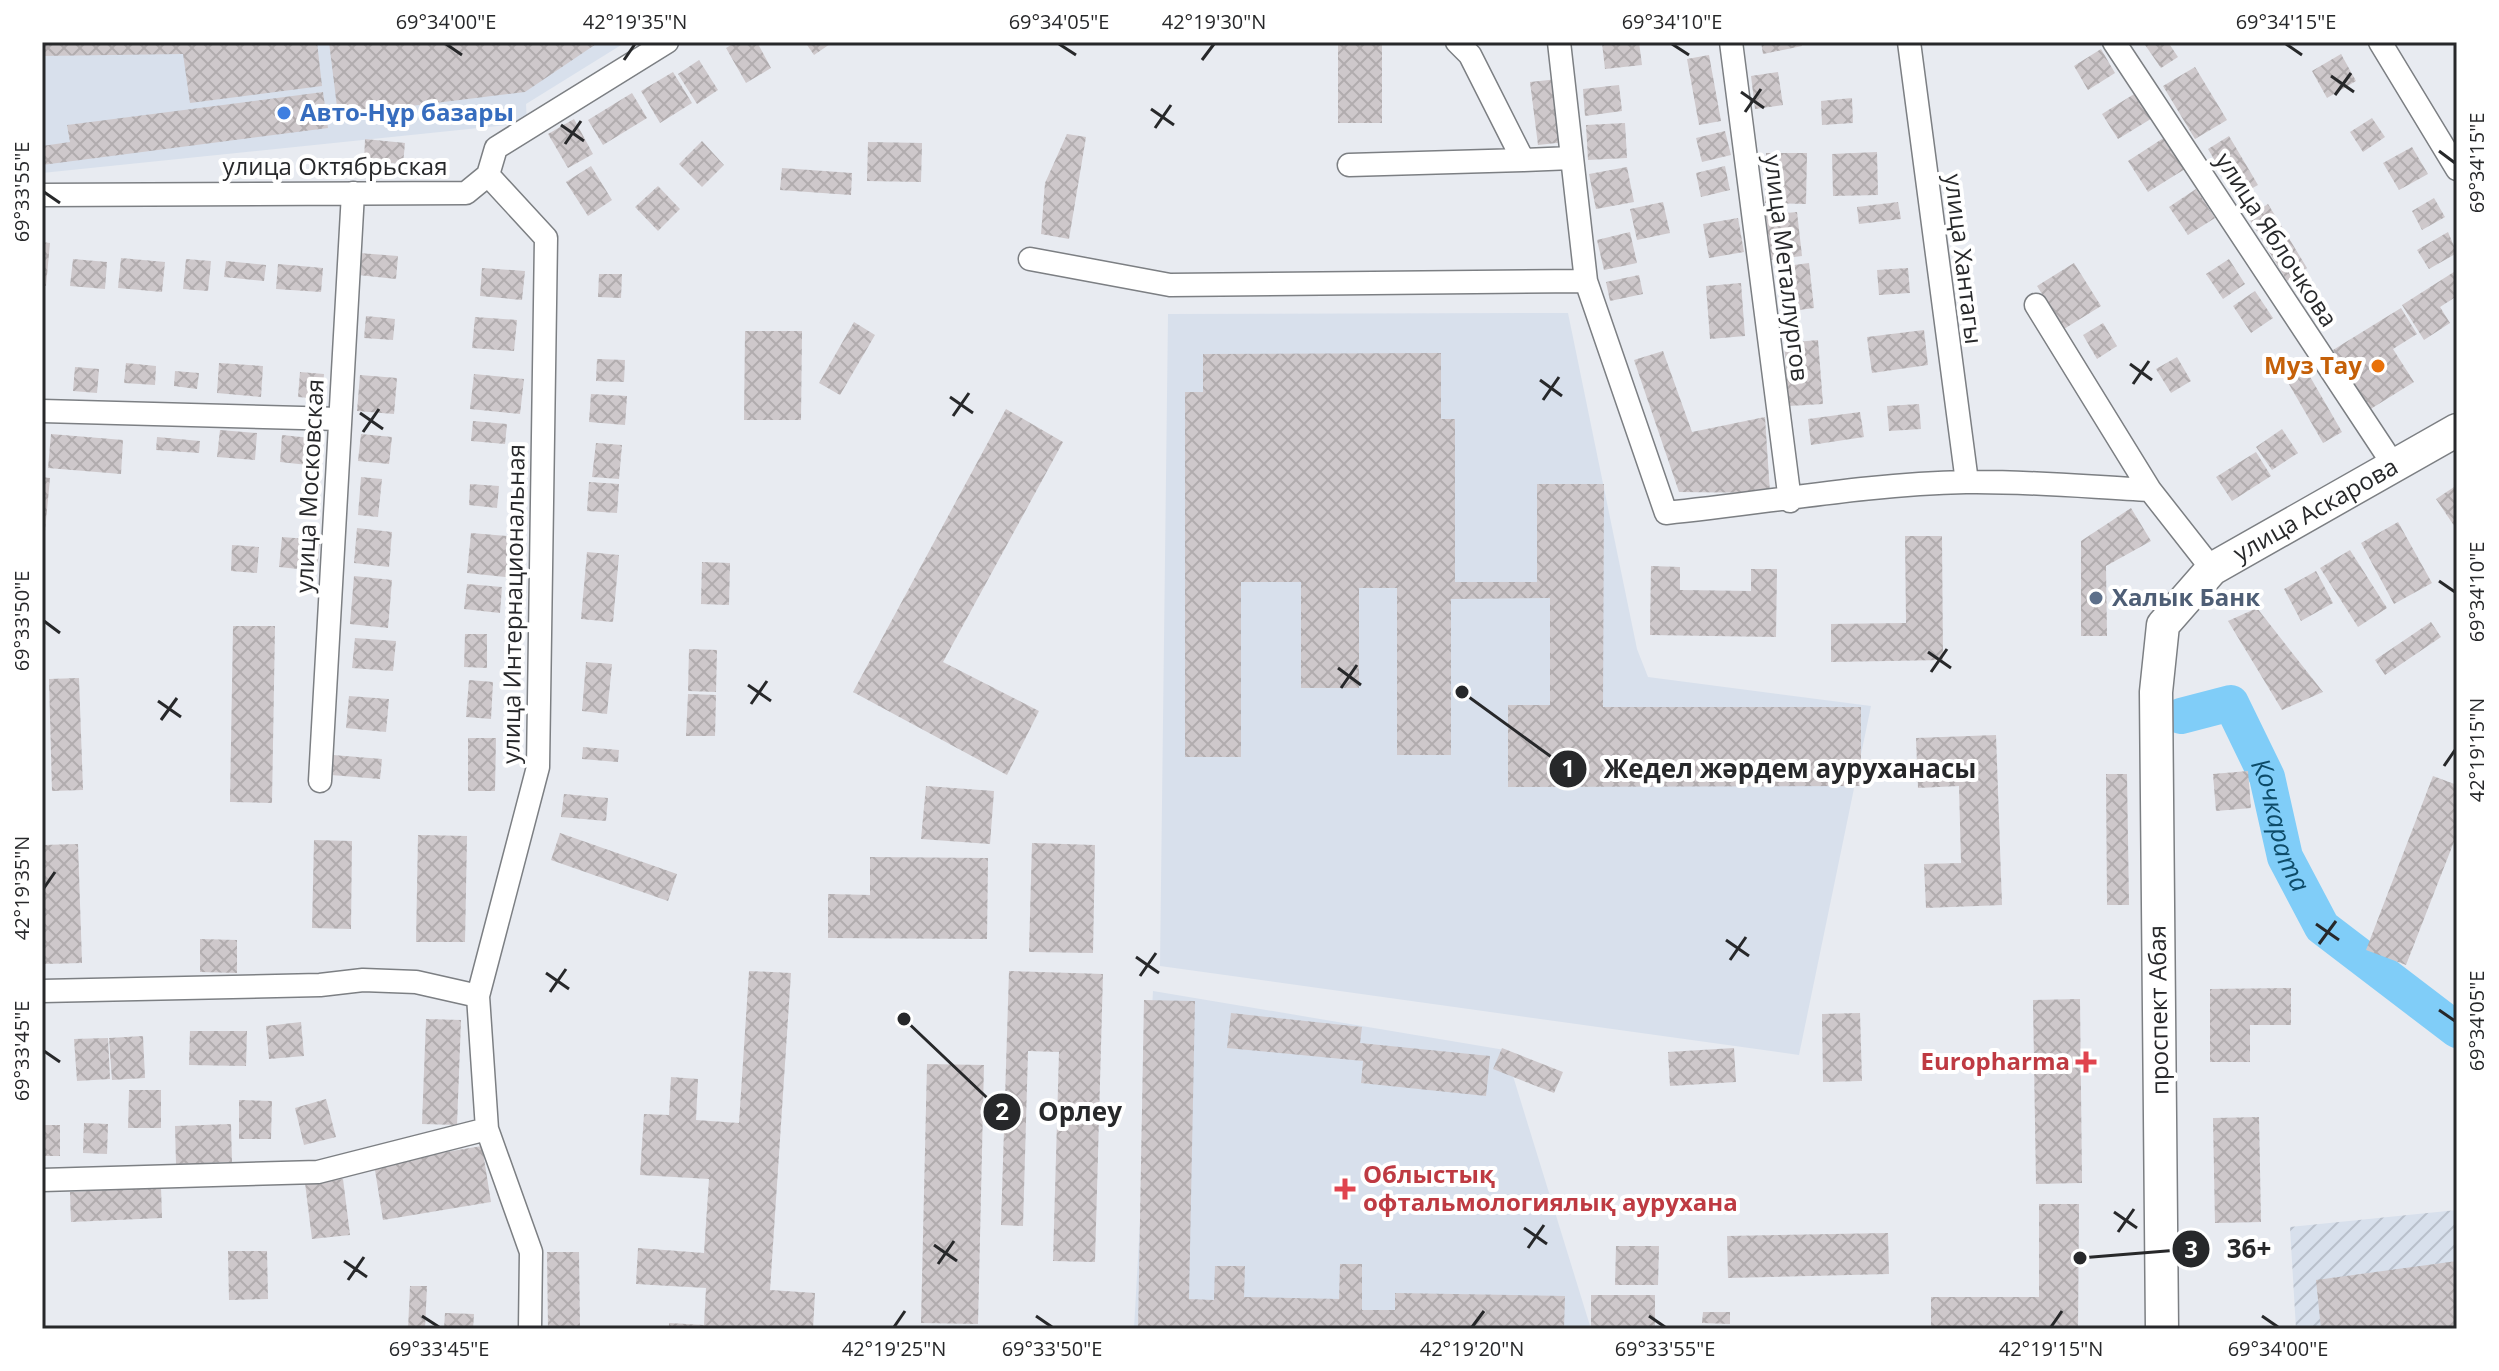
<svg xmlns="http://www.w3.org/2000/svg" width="2499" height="1371" viewBox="0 0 2499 1371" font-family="'Open Sans',sans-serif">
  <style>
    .built { fill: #d8e0ec }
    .industrial { fill: url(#industrial-furrows) }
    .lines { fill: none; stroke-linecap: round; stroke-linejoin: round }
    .river { stroke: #80cdf8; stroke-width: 36 }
    .building { fill: url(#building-cross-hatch) }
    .street-casing { stroke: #7c7f83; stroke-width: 25 }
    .secondary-casing { stroke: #7c7f83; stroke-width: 35 }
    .street { stroke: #fff; stroke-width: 22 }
    .secondary { stroke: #fff; stroke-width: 32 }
    .ticks { fill: none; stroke: #27282a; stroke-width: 3 }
    .shop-dot { fill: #3f7fe0; stroke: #fff; stroke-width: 3 }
    .food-dot { fill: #e8710a; stroke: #fff; stroke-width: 3 }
    .service-dot { fill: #5c6f8a; stroke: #fff; stroke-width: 3 }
    .health-dot { fill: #e0444e; stroke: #fff; stroke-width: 3 }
    .labels { text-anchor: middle; stroke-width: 8; stroke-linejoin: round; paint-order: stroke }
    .shop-label { font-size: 24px; font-weight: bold; fill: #366cbe; stroke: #fff; text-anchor: start }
    .street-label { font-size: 24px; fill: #27282a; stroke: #fff }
    .food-label { font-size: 24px; font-weight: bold; fill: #c56008; stroke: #fff; text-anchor: end }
    .service-label { font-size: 24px; font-weight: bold; fill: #4e5e75; stroke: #fff; text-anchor: start }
    .health-label { font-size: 24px; font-weight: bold; fill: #be3a42; stroke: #fff; text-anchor: end }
    .water-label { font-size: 26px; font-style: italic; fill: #0d4b68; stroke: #fff }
    .leader { fill: none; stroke: #27282a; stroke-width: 3 }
    .callout-dot { fill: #27282a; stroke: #fff; stroke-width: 3 }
    .mark-label { font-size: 24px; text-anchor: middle; font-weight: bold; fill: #fff }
    .callout-label { font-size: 26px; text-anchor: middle; font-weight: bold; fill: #27282a; stroke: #fff; stroke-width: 8; stroke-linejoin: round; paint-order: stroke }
    .neatline { fill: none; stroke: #27282a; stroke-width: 3 }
    .ticks-label { font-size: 20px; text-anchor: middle; fill: #27282a }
  </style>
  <defs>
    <pattern id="industrial-furrows" width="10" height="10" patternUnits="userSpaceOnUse" patternTransform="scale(2)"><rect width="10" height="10" fill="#d8e0ec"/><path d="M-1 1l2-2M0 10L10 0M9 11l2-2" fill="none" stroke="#b9c0cb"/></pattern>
    <pattern id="building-cross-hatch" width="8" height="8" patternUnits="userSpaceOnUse" patternTransform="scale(2)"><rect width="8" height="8" fill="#cec8cb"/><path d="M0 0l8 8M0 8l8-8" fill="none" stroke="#b1acae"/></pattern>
  </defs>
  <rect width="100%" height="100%" fill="#e8ebf1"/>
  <path class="built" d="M42,42H626L526,104L527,123L42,173Z
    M1568,313L1637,649L1648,677L1871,706L1799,1055L1160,966L1168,314Z
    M1153,991L1505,1050L1591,1329H1134Z"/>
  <path class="industrial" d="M2457,1210V1329H2296L2290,1227Z"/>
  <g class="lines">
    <path class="river" id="s1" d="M2181,716L2231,703L2267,777L2285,857L2322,927L2457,1030"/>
  </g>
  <path class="building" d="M42,42H317L322,86L190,103L183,54L42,56Z
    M329,42H599L525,92L338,115Z
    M736,42H757L771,68L746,83L726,48Z
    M805,42H833L814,55Z
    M1338,42H1382V123H1338Z
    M1639,42L1642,65L1605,69L1602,43Z
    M1761,42H1801L1802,46L1763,54Z
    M2143,42H2168L2178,57L2161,68Z
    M2101,49L2115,73L2088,90L2074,66Z
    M2341,54L2356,81L2327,98L2312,71Z
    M1709,55L1721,121L1699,125L1687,59Z
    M699,60L718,90L697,104L678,74Z
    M2195,67L2227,120L2195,139L2163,86Z
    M673,72L692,103L660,123L641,91Z
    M1778,72L1783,105L1755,109L1751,76Z
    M1558,79L1566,142L1538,145L1530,82Z
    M1619,85L1622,111L1585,116L1583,89Z
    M2139,91L2154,117L2118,139L2102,114Z
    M323,92L328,128L42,165V146L70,142L67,125Z
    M632,93L647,118L603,145L588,120Z
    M1852,98L1853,123L1822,125L1821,101Z
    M2372,118L2385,137L2363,152L2350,132Z
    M574,119L593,154L568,168L548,134Z
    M1625,123L1627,158L1588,160L1586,125Z
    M1725,131L1731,155L1702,162L1696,138Z
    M1067,134L1086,137L1069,239L1041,234L1045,183Z
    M2229,136L2258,185L2236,197L2208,149Z
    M2165,137L2185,169L2148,192L2128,161Z
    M365,139L405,143L403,164L364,161Z
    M702,141L724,165L702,187L679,164Z
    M868,142L922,143L921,182L867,181Z
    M2412,147L2428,174L2399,190L2383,163Z
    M1877,152L1878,195L1833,196L1832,154Z
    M1766,153H1807L1806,204L1765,203Z
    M591,166L612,200L588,216L566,182Z
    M1725,166L1730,190L1701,197L1696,173Z
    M1627,167L1634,202L1596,209L1589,174Z
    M782,168L852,173L851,195L780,190Z
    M658,186L680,209L658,231L635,207Z
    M2196,189L2215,218L2188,235L2169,207Z
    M2434,198L2445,217L2422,230L2412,211Z
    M1663,202L1670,233L1637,240L1630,209Z
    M1898,202L1901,219L1859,224L1857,207Z
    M2268,204L2307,268L2287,281L2248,217Z
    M1797,212L1802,256L1771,260L1766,215Z
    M1738,218L1744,252L1709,258L1703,224Z
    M1630,232L1637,263L1604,270L1597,240Z
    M2448,232L2457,253L2429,269L2417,250Z
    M42,242L50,243L46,286L42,285Z
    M359,253L398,256L396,279L358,275Z
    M121,258L165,262L162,292L118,288Z
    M73,259L107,262L105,289L70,286Z
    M186,259L211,261L208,291L183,289Z
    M2229,259L2245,284L2223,299L2206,274Z
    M226,261L266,265L264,281L224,277Z
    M1809,263L1814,308L1784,312L1779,267Z
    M2074,263L2101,306L2064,329L2037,286Z
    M278,264L323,268L321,292L276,289Z
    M482,268L525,271L522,300L480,296Z
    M1908,268L1910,293L1879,295L1877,270Z
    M2457,270V296L2440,307L2450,323L2424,340L2402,305Z
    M599,274H622L621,298L598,297Z
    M1639,275L1643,294L1610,301L1606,282Z
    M1741,283L1745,336L1710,339L1706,286Z
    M2255,291L2273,318L2251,333L2233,306Z
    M2401,308L2417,334L2393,349L2414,382L2369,410L2333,350Z
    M366,316L395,319L393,340L364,338Z
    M475,317L517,320L514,351L472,348Z
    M854,322L875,335L840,395L819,383Z
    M2103,323L2117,346L2097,359L2083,335Z
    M1924,330L1928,365L1872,373L1867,337Z
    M745,331H802L801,420H744Z
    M1818,340L1823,404L1789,406L1784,343Z
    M1663,351L1692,432L1765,417L1770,493L1679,492L1634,360Z
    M1441,353V419H1455V582H1537V484H1604L1603,707H1861V786L1508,787V705H1550V598L1451,599V755H1397V588H1359V688H1301V582H1241V757H1185V392H1203V354Z
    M2177,357L2191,381L2171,393L2156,369Z
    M597,359L625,360L624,382L596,381Z
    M2301,361L2342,432L2323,443L2282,372Z
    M126,363L156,366L155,385L124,383Z
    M219,363L263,366L261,397L217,393Z
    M75,367L99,369L97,393L73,391Z
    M175,371L199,373L197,389L174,386Z
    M300,372L324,374L322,399L298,397Z
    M474,374L524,379L520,414L470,409Z
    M360,375L397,378L394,414L357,411Z
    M591,394L627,396L625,425L589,422Z
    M1919,404L1921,429L1889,431L1887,406Z
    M1006,409L1063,442L943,662L1039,711L1007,775L853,692Z
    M1860,412L1864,437L1811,445L1808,419Z
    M473,421L507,424L505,444L471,441Z
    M2282,429L2298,453L2272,470L2256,447Z
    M220,430L257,433L255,460L217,457Z
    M51,434L123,440L121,474L48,468Z
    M361,434L392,437L389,464L358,461Z
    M282,435L320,439L317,466L280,462Z
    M157,437L200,441L199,453L156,450Z
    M596,443L622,445L619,479L592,477Z
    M2256,452L2271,476L2232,501L2216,477Z
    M42,477L50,478L44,542H42Z
    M361,477L382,479L378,517L358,515Z
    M589,482L619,484L617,513L587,511Z
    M470,484L499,486L497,508L469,505Z
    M2457,485V530L2436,499Z
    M2131,508L2151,541L2106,566L2107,636H2081V541Z
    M2398,522L2432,583L2394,604L2361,543Z
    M357,528L392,532L389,567L354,563Z
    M471,533L520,537L516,578L467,573Z
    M1905,536H1942L1943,660L1831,662V624L1906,623Z
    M282,537L320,540L317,571L279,567Z
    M232,545L259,547L257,573L231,571Z
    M2350,550L2387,608L2358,627L2320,568Z
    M587,552L619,555L613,622L581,619Z
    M702,562L730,563L729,605L701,604Z
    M1651,566L1680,567V590L1751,591V569H1777L1776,637L1650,635Z
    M2316,571L2333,603L2301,621L2284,589Z
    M354,576L392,580L388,628L350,624Z
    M467,584L502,587L500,613L464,609Z
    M2257,608L2323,692L2282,710L2228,621Z
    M2431,622L2441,637L2385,675L2375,660Z
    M233,626H275L272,803L230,802Z
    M465,634H487V668L464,667Z
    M355,638L396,641L393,671L352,668Z
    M689,649L717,650L716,692L688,691Z
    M586,662L612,664L607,714L582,711Z
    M79,678L83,790L52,791L49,679Z
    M469,680L493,682L491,719L466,717Z
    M688,694L716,695L715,736H686Z
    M349,696L389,699L386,732L346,728Z
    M1996,735L2002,905L1926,908L1924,864L1961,863L1959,786L1918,788L1916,738Z
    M468,738H496L495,791H468Z
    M583,747L619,750L618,762L582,759Z
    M333,755L382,759L380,779L331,775Z
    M2248,771L2251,808L2216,811L2213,774Z
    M2106,774H2127L2129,905H2107Z
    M2433,776L2457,785V834L2406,965L2366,950Z
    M926,786L994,791L990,844L921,839Z
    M564,794L608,798L606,821L561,817Z
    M560,833L677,874L668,901L551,860Z
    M418,835L467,836L465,942H416Z
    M314,840L352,841L351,929L312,928Z
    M1032,843L1095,845L1093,953L1029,952Z
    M78,844L82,963L43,964L42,845Z
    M870,857L988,858L987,939L828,938V894L870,895Z
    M200,939L237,940V973L200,972Z
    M749,971L791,973L770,1290L815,1293L813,1329H669V1323L704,1325L706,1288L636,1284L638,1248L704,1253L709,1179L640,1175L644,1114L669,1115L671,1077L698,1079L696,1120L739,1123Z
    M1009,971L1103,974L1095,1262L1053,1261L1059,1052L1028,1051L1023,1226L1001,1225Z
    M2291,988V1025H2250V1062H2210V989Z
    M2080,999L2082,1183L2036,1184L2033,1000Z
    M1144,1000L1195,1001L1189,1299L1214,1300L1215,1266H1245L1244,1297L1339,1299L1340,1264H1362V1310H1395V1293L1565,1296L1564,1329H1138Z
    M1231,1013L1362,1027L1360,1043L1490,1056L1486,1096L1361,1083L1363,1061L1227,1048Z
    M1860,1013L1862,1081L1823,1082L1822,1014Z
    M426,1019L461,1020L457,1125L422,1124Z
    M301,1022L304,1056L269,1059L266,1026Z
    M190,1031H247L246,1066L189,1065Z
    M143,1036L145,1078L112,1080L109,1038Z
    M108,1038L110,1079L77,1081L74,1039Z
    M1502,1048L1563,1072L1554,1093L1493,1069Z
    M1734,1048L1736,1082L1670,1086L1668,1052Z
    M927,1064L984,1065L978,1324L921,1323Z
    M129,1090H161V1128H128Z
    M326,1099L336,1137L304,1145L295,1108Z
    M239,1100L272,1101L271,1139H239Z
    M2259,1117L2261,1222L2215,1223L2213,1118Z
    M84,1123L108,1124L107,1154L83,1153Z
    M231,1124L232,1162L176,1164L175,1126Z
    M42,1125H60V1156H42Z
    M482,1146L491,1202L383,1220L374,1164Z
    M343,1179L350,1235L312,1239L305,1183Z
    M161,1187L162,1218L71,1222L70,1192Z
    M2039,1204H2079L2078,1329H1931V1297H2039Z
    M1888,1233L1889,1274L1728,1278L1727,1236Z
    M1616,1246H1659L1658,1285H1615Z
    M228,1251H267L268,1299L229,1300Z
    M547,1252H579L580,1329H548Z
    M2457,1261V1329H2321L2316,1280Z
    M410,1286H427L425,1329H408Z
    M1591,1295H1655V1329H1591Z
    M1703,1312H1730V1324L1702,1323Z
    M445,1313L474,1314L473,1329H444Z"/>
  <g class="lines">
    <defs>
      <path id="street" d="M1457,42L1470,55L1523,160L1572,158
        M1559,42L1586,281L1666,513C1766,503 1865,484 1966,482C2027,481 2089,487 2150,490L2212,569
        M1731,42L1790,501
        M1909,42L1967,482
        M2114,42L2395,467
        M2380,42L2457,169
        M1349,165L1523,160
        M488,175L546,238L538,767L478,996L487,1129L531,1252L530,1329
        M42,195L466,193L488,175L496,148L667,42
        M1030,259L1170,285L1586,281
        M2036,305L2150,490
        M42,411L340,419
        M320,781L353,193
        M42,991L320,985L363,980L416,982L478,996
        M42,1180L318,1172L487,1129"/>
      <g id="secondary">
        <path id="s2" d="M2162,1329L2156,692L2163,625L2212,569L2457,430"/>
      </g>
    </defs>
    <use href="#street" class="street-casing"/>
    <use href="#secondary" class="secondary-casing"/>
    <use href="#street" class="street"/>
    <use href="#secondary" class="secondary"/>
  </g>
  <path class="ticks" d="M446,44L462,55M1059,44L1076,55M1672,44L1689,55M2286,44L2302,55M624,60L635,44M1202,60L1214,44M2331,76L2354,92M1741,92L1764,108M2335,95L2351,73M1151,109L1174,125M1745,112L1761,89M561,125L584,141M1155,128L1171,105M565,144L581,121M2439,151L2455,163M44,192L60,203M2130,364L2152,380M1540,380L1562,396M2133,384L2149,361M950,397L973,413M1543,400L1559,377M360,413L383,429M953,416L969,393M363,432L379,409M2439,581L2455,592M44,621L60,633M1928,652L1951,668M1338,668L1361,685M1931,672L1947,649M748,685L771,701M1341,688L1357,665M158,701L181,717M751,704L767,681M161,720L177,698M2444,766L2455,750M44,888L55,872M2316,924L2339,940M1726,940L1749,956M2319,944L2336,921M1136,957L1159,973M1730,960L1746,937M546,973L569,989M1140,976L1156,953M550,992L566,969M2439,1010L2455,1021M44,1051L60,1062M2114,1212L2137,1228M1524,1228L1547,1244M2118,1232L2134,1209M934,1245L957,1261M1528,1248L1544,1225M344,1261L367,1277M938,1264L954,1241M348,1280L364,1257M422,1316L439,1327M1036,1316L1052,1327M1649,1316L1665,1327M2262,1316L2278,1327M894,1327L905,1311M1472,1327L1484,1311M2051,1327L2062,1311"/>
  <circle class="shop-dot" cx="284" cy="113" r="8"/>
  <circle class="food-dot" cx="2378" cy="366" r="8"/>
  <circle class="service-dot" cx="2096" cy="598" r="8"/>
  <g class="health-dot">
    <path d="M2082 1050h8v8h8v8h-8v8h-8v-8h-8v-8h8z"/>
    <path d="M1341 1177h8v8h8v8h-8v8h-8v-8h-8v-8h8z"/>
  </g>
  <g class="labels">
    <g class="shop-label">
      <text x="300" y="121">Авто-Нұр базары</text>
    </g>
    <g class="street-label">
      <text x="335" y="175">улица Октябрьская</text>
      <text transform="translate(2276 240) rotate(57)" y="8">улица Яблочкова</text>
      <text transform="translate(1963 259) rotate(83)" y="8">улица Хантагы</text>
      <text transform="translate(1786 268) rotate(83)" y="8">улица Металлургов</text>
      <text transform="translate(310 486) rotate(-87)" y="8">улица Московская</text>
      <text dy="8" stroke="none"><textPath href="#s2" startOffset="898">улица Аскарова</textPath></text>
      <text transform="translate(514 604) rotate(-89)" y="8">улица Интернациональная</text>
      <text transform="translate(2159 1010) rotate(-91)" y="8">проспект Абая</text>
    </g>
    <g class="food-label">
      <text x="2362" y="374">Муз Тау</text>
    </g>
    <g class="service-label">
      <text x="2112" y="606">Халык Банк</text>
    </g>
    <g class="health-label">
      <text x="2070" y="1070">Europharma</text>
      <text x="1363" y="1183" text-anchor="start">Облыстық<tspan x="1363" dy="28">офтальмологиялық аурухана</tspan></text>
    </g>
    <g class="water-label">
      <text dy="9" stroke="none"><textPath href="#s1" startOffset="184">Кочкарата</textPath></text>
    </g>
  </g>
  <path class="leader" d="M1462 692L1568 769M904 1019L1002 1112M2080 1258L2191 1249"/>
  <g class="callout-dot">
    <circle cx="1462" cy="692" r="8"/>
    <circle cx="904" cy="1019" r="8"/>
    <circle cx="2080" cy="1258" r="8"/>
    <circle cx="1568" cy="769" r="20"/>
    <circle cx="1002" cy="1112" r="20"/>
    <circle cx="2191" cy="1249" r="20"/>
  </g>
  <g class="mark-label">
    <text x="1568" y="777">1</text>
    <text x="1002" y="1120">2</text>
    <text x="2191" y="1258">3</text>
  </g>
  <g class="callout-label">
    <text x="1790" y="778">Жедел жәрдем ауруханасы</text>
    <text x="1080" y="1121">Орлеу</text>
    <text x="2249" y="1258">36+</text>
  </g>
  <rect width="2499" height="1371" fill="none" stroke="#ffffff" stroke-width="88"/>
  <rect x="44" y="44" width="2411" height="1283" class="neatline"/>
  <g class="ticks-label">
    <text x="446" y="29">69°34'00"E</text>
    <text x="635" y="29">42°19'35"N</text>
    <text x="1059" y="29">69°34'05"E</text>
    <text x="1214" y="29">42°19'30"N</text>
    <text x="1672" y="29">69°34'10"E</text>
    <text x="2286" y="29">69°34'15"E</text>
    <text transform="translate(2477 163) rotate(-90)" y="7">69°34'15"E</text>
    <text transform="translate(22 192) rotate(-90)" y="7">69°33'55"E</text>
    <text transform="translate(2477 592) rotate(-90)" y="7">69°34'10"E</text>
    <text transform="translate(22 621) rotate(-90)" y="7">69°33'50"E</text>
    <text transform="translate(2477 750) rotate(-90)" y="7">42°19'15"N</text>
    <text transform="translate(22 888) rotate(-90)" y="7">42°19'35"N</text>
    <text transform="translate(2477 1021) rotate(-90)" y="7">69°34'05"E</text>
    <text transform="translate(22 1051) rotate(-90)" y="7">69°33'45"E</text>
    <text x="439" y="1356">69°33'45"E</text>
    <text x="894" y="1356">42°19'25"N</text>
    <text x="1052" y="1356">69°33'50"E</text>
    <text x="1472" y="1356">42°19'20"N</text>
    <text x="1665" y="1356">69°33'55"E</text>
    <text x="2051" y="1356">42°19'15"N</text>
    <text x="2278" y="1356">69°34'00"E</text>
  </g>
</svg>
